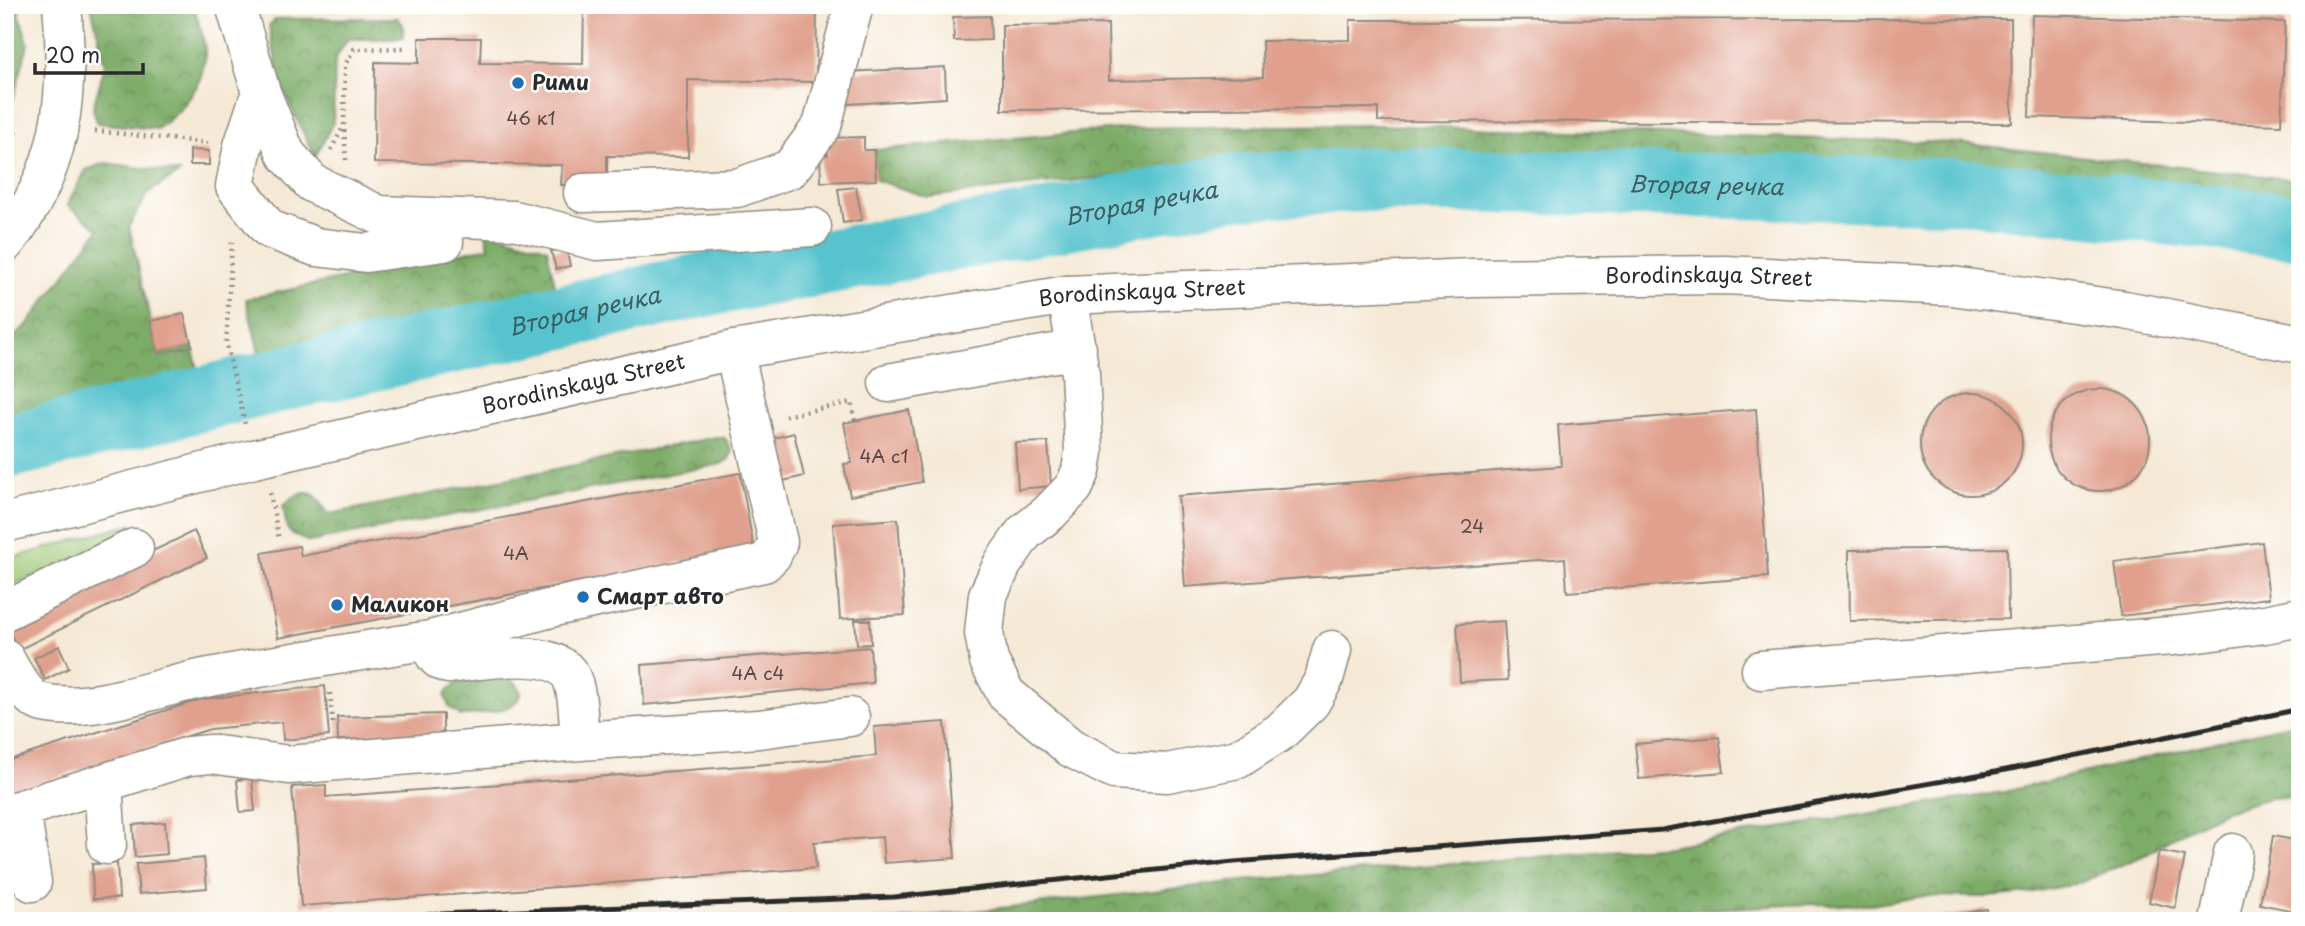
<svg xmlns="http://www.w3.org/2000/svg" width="2305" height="926" font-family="'Playpen Sans',sans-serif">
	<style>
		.green { fill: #9cc876; stroke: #647a50; stroke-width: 2 }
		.forest { fill: url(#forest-crowns); stroke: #546c49; stroke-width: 2 }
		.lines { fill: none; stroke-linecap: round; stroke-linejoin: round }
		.river { stroke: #56c3ce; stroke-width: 65 }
		.building { fill: #e0a08d }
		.minor-casing { stroke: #908a80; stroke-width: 41 }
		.major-casing { stroke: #908a80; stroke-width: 41 }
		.path { stroke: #908a80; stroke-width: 4.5; stroke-dasharray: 2 5; stroke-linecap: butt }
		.minor { stroke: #fff; stroke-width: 38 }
		.major { stroke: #fff; stroke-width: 38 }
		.rail { stroke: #2b2b2b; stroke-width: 5 }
		.poi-dot { fill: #1f6fb2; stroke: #fff; stroke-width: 2.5 }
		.labels { text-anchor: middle; stroke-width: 5; stroke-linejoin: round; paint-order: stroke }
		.number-label { font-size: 18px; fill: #584844 }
		.poi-label { font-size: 21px; font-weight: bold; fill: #2b2b2b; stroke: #fff; text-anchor: start }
		.street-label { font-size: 21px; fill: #2b2b2b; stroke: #fff }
		.water-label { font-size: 23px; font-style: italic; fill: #3a6064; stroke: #fff }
	</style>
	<defs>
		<pattern id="forest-crowns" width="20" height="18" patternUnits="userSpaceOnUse" patternTransform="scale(1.75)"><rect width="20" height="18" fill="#7dac67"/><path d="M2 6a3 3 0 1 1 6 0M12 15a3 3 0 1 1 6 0" fill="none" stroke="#678c55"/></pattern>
	</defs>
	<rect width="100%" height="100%" fill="#fff"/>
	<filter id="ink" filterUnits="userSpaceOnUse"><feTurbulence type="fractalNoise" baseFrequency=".0143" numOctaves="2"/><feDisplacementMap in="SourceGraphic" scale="14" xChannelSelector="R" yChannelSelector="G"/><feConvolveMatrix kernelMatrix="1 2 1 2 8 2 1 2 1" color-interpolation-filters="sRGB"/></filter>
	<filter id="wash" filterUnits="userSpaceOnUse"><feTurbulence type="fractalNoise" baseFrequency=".00686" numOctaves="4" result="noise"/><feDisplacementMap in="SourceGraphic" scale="28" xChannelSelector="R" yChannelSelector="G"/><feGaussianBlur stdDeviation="1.57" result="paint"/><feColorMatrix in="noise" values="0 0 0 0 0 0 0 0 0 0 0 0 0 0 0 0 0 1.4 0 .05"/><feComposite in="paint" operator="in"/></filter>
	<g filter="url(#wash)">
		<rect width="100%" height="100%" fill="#f5e9d5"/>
		<!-- green -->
		<path class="green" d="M131 524 134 527 132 535 10 586 5 584V560Z"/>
		<!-- forest -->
		<path class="forest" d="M5 5H17L28 44 5 130Z
			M91 5H194C197 20 205 38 205 53 205 85 182 112 157 129L97 123 93 108 105 65Z
			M398 18 403 25V37L395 39H348L335 59 333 123 315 157 281 86 269 26 275 19Z
			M1375 125 1957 143 2300 180V206L1972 169 1371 158 1213 165 927 197 876 180 874 150 1130 128Z
			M105 163 180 173 148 193 129 226 158 354 192 346 211 421 5 475V345L27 325 99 229 67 205 86 170Z
			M485 230 547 248 558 299 545 343 272 406 246 299 489 247Z
			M716 437 725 438 732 451 729 459 721 464 309 542C283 530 289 535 283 506 292 496 309 486 319 500 324 506 324 510 330 514Z
			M506 676C515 682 520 685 521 695 510 714 480 713 461 716L449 707 445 695C458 673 484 677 506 676Z
			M2300 722V798L2273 797 2225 811 2180 833 2149 853 2082 882 2029 893 1987 897 1924 896 1871 905 1808 904 1478 921H868L896 920 1242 881 1668 846 2003 792Z"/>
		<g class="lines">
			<!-- river -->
			<path class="river" id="s1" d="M5 447 292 377 698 286 1231 187 1376 179 1962 191 2300 227"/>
		</g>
		<g id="blocks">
			<!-- building -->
			<path class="building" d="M584 5H817L816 82 688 80V157L607 156V185H561L562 165 374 163 375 62 419 63V38H481L480 63 583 64Z
				M2032 15 2285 22 2281 125 2029 117Z
				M990 16 991 40 954 41 953 17Z
				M2011 19 2012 123 1378 121V108L1002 110V25L1108 24 1109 80 1263 77 1262 41 1350 40V20Z
				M945 67 946 98 849 104 847 72Z
				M864 137V150H874L876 180 821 182 820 154 828 155 827 138Z
				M190 150 209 151V165H190Z
				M856 187 862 220 843 223 838 189Z
				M566 248 570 266 556 269 551 251Z
				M184 314 192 346 158 354 150 321Z
				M2048 440a51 51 0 1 1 102 0a51 51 0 1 1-102 0Z
				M1920 444a51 51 0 1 1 102 0a51 51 0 1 1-102 0Z
				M1756 409 1768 577 1567 592 1565 558 1185 587 1178 496 1561 466 1558 425Z
				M909 410 922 482 850 496 844 464 852 463 844 423Z
				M794 433 804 476 779 482 770 439Z
				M1048 442 1051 486 1018 489 1015 443Z
				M740 473 754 549 278 638 262 553 299 546 301 556Z
				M898 519 905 615 840 619 833 524Z
				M194 531 207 558 18 650 5 623Z
				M2262 542 2269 598 2121 616 2114 561Z
				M2007 548 2008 619 1850 621 1849 550Z
				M855 620H870L871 644 857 645Z
				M1504 621 1508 680 1460 682 1457 624Z
				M59 646 69 668 45 680 34 658Z
				M870 647 873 683 644 705 642 665Z
				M325 686 329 736 283 740 282 722 210 729 5 794V750L9 760 202 699Z
				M443 714V737L338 740 337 717Z
				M945 722 955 858 884 863 882 837 814 842 816 868 301 906 292 787 326 785V797L876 756 874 727Z
				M1719 737 1724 772 1639 779 1635 744Z
				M252 779 255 811 240 812 237 780Z
				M165 822 167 854 135 857 133 825Z
				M2273 836 2300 841V912L2260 904Z
				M2159 851 2185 856 2175 908 2149 902Z
				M204 858 207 888 139 894 136 864Z
				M117 863 119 898 93 899 92 864Z
				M1987 909 1989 921H1938L1937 918Z"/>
		</g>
	</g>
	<g filter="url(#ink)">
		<use href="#blocks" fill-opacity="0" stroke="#908a80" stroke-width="2"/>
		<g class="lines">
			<defs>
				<path id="minor" d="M235 5 261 92 286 154 312 183 379 215 514 220 597 241 812 227
					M261 92 243 146 235 186 269 229 316 247 366 253 444 242
					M583 193 737 188 790 169 822 126 854 5
					M1067 295 1080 373 1084 452 1081 471 1074 487 1049 513 1024 533 1003 563 988 595 984 633 989 661 1006 694 1071 748 1114 770 1167 773 1238 759 1280 732 1311 702 1324 679 1332 650
					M888 383 1077 349
					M5 611 134 548
					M430 640 559 606 764 563 772 555 778 542 734 350
					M5 659C13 673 26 699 43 703 93 714 160 686 210 677 283 663 356 652 430 640 433 653 434 660 448 664 477 661 561 643 573 682 579 700 578 722 580 741L289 765 211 754 189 756 5 814
					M1761 670 2184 635 2265 624 2300 617
					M580 741 759 729 850 717
					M103 783 107 845
					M21 809 32 882
					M2219 921 2233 853"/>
				<g id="major">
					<path d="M5 243C63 171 70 94 62 5"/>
					<path id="s2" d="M5 523 254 459 734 350 1067 295 1473 278 1725 275 1952 286 2125 310 2300 344"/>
				</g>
			</defs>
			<!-- minor casing -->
			<use href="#minor" class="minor-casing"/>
			<!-- major casing -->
			<use href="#major" class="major-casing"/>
			<!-- path -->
			<path class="path" d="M5 106 17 138
				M95 131 208 143
				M331 150 343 127
				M346 160 344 126 345 65 354 49 408 48
				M232 242 226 342 245 424
				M785 416 851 402 855 421
				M270 493 279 540
				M330 693 333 726"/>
			<!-- minor -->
			<use href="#minor" class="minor"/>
			<!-- major -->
			<use href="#major" class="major"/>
			<!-- rail -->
			<path class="rail" d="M252 921 894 897 1234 862 1662 830 2006 770 2300 709"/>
		</g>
	</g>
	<!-- markers -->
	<g class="poi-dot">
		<circle cx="518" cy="83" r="7"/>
		<circle cx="583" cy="597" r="7"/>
		<circle cx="337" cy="605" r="7"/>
	</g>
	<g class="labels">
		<!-- number labels -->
		<g class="number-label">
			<text x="531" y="125">46 к1</text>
			<text x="884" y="463">4А с1</text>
			<text x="1472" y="533">24</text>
			<text x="516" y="560">4А</text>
			<text x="758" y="680">4А с4</text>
		</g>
		<!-- poi labels -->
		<g class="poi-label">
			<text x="532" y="90">Рими</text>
			<text x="597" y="604">Смарт авто</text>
			<text x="351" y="612">Маликон</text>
		</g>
		<!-- street labels -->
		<g class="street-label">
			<text dy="7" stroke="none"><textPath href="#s2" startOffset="1729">Borodinskaya Street</textPath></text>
			<text dy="7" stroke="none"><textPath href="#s2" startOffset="1162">Borodinskaya Street</textPath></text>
			<text dy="7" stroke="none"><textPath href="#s2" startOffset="595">Borodinskaya Street</textPath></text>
		</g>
		<!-- water labels -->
		<g class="water-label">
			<text dy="8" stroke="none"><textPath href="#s1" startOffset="1729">Вторая речка</textPath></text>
			<text dy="8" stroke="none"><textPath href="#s1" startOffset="1162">Вторая речка</textPath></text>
			<text dy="8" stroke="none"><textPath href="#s1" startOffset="595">Вторая речка</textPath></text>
		</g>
	</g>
	<!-- margin -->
	<rect width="2305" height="926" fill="none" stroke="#fff" stroke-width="28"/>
	<!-- scale -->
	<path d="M35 63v10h108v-10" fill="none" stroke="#2b2b2b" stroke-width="3.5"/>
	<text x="46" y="63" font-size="21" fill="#2b2b2b" stroke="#ffffff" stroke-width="5" paint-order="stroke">20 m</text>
</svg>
